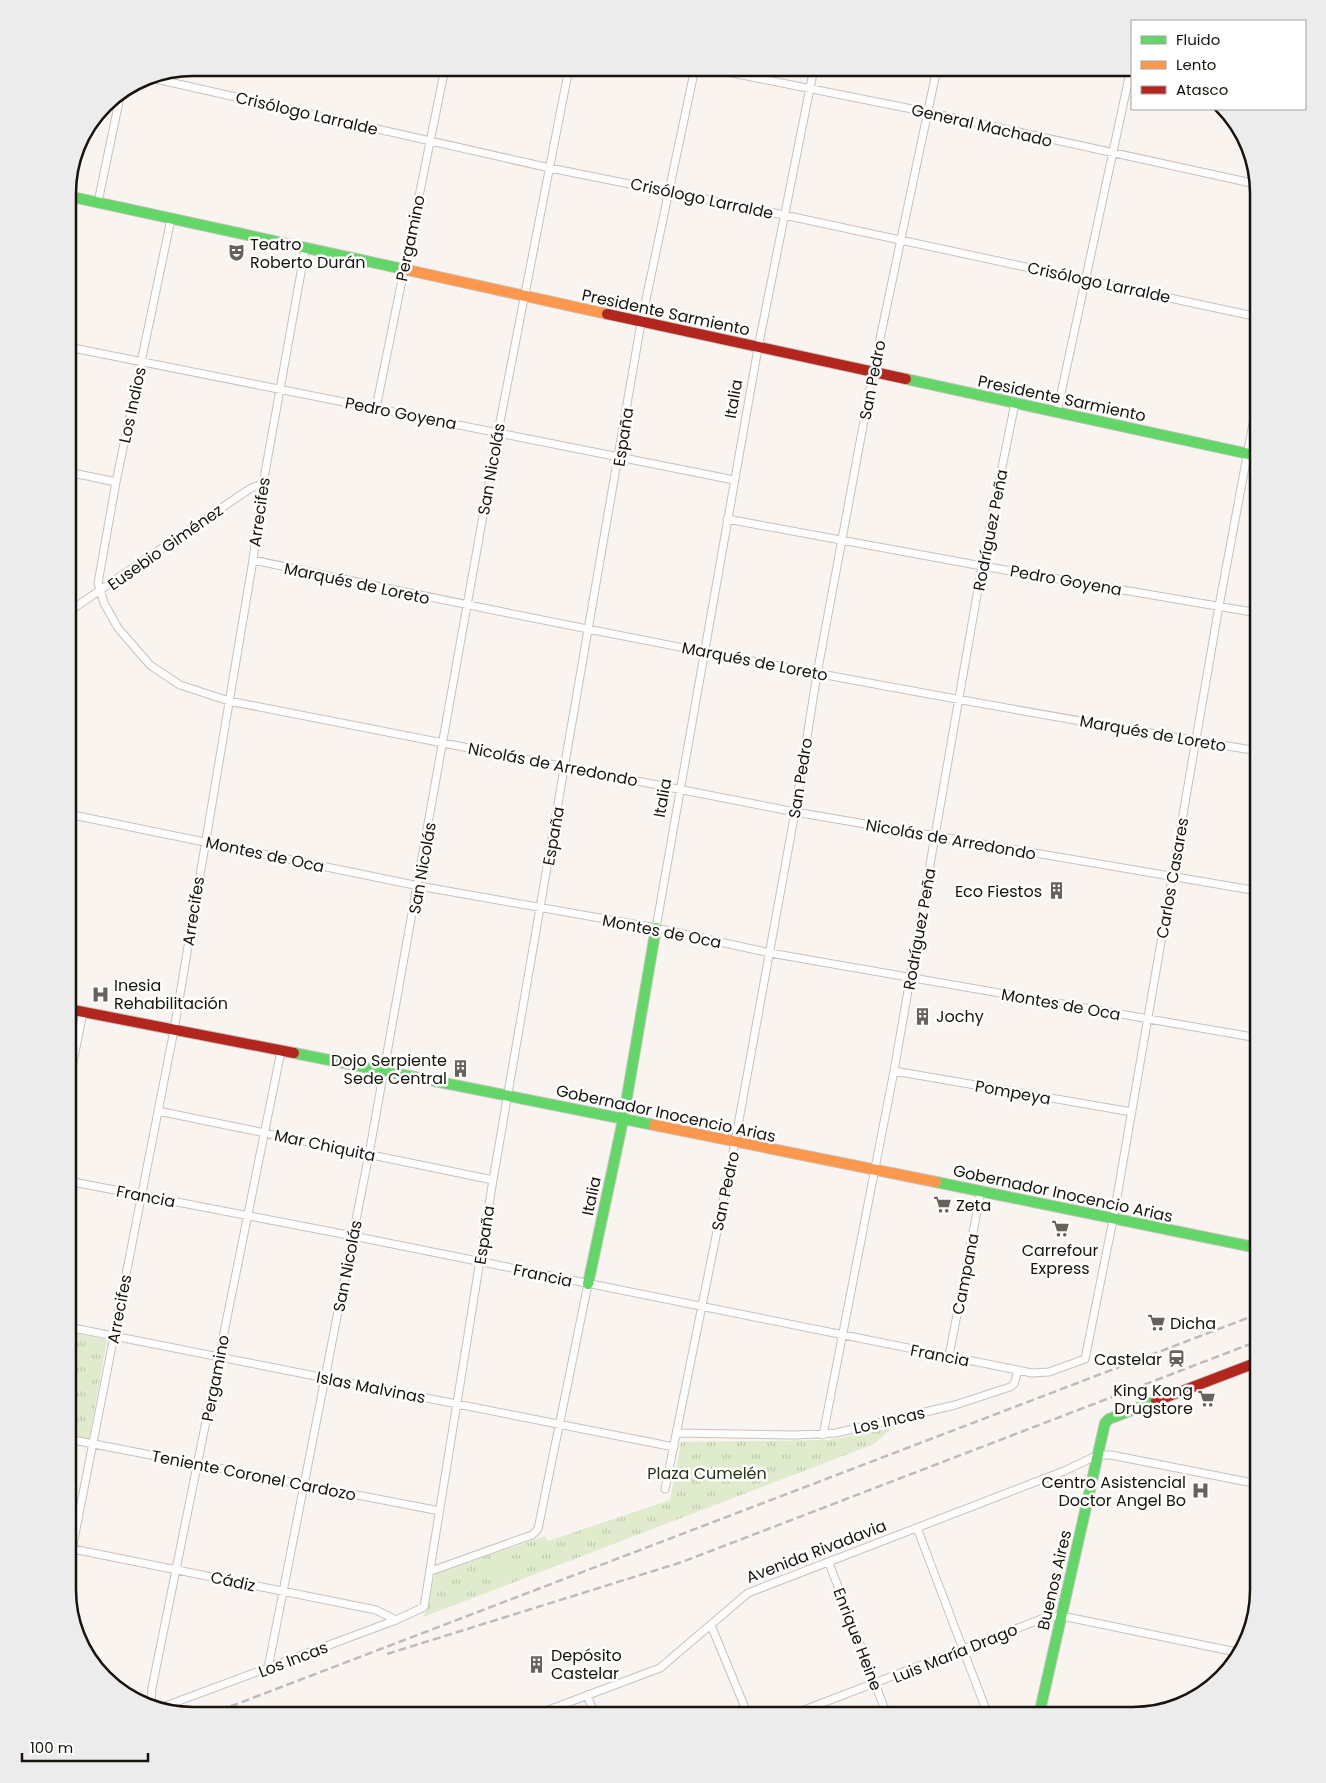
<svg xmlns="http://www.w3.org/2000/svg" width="1326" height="1783" font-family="Poppins,sans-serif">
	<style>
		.park { fill: url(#park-tufts) }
		.pitch { fill: #dfebcc }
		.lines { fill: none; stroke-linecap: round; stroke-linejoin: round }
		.street-casing { stroke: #c8c2be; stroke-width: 9 }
		.fast-casing { stroke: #c8c2be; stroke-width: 12 }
		.slow-casing { stroke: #c8c2be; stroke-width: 12 }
		.jam-casing { stroke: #c8c2be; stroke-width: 12 }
		.street { stroke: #fefdfd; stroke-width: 7 }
		.fast { stroke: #63d668; stroke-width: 10 }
		.slow { stroke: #ff974d; stroke-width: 10 }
		.jam { stroke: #b3261e; stroke-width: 10 }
		.rail { stroke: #bebcbb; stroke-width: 2.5; stroke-dasharray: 8 4; stroke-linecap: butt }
		.labels { text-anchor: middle; stroke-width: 5; stroke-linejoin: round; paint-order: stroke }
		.street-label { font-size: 16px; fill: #19130e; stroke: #fff }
		.poi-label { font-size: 16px; fill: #19130e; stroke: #fff; text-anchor: start }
		.park-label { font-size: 16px; fill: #263511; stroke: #fff }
		.rim { fill: none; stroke: #19130e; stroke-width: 2.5 }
	</style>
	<defs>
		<pattern id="park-tufts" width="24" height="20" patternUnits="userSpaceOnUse" patternTransform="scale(1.25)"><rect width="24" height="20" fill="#dfebcc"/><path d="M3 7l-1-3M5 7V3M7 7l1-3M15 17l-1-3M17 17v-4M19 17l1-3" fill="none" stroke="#bfc9ae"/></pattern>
	</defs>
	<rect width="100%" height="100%" fill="#faf4f0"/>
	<!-- park -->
	<path class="park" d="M68 1332 107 1340 89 1440 68 1436Z
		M892 1428 874 1444 423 1617 428 1607 435 1574 545 1536 548 1541 670 1500 681 1442 828 1440Z"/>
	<!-- pitch -->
	<path class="pitch" d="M509 1559 513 1570 492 1578 487 1567Z"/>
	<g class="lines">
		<defs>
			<path id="street" d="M707 68 927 112 1256 184
				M147 77 550 168 784 215 1258 317
				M98 202 121 92
				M171 219 116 482 98 583 104 603 118 628 150 665 180 685 229 701 795 812 1258 891
				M68 347 734 480
				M376 408 445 68
				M1057 412 1131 68
				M68 472 116 482
				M727 519 982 566 1258 613
				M253 560C586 631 922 696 1258 751
				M68 612 251 488 263 484
				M68 814 419 886 656 928 770 953 1258 1038
				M656 928 758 348 814 68
				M894 1071 1132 1112
				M68 1088 83 1012
				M158 1111 493 1180
				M68 1181 353 1236 1032 1373 1049 1372 1085 1359 1113 1220 1219 606 1258 397
				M68 1327 674 1447
				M949 1356 981 1191
				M677 1433 795 1435 836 1433 955 1405 1010 1387 1014 1384 1018 1371
				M823 1435 894 1071 982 566 1015 403
				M68 1439 440 1511
				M665 1489 735 1142 795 812 817 674 873 372 937 68
				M917 1528 988 1715
				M68 1548 376 1610 396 1620
				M829 1563 887 1715
				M68 1570 174 1030 253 560 263 484 305 250
				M431 1571 532 1535 538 1529 588 1284
				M711 1625 748 1715
				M268 1668 369 1154 498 432 569 68
				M587 1695 595 1715
				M151 1705 152 1688 281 1051
				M160 1708 396 1620 424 1607 493 1180 641 323 695 68
				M535 1715 660 1668 748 1593 1064 1471 1098 1455H1111L1258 1484
				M791 1715 1044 1618 1062 1616 1241 1653"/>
			<path id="fast" d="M68 196 403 269
				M906 379 1258 456
				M294 1053 654 1125
				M936 1182 1258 1248
				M588 1284 623 1120 656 928
				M1039 1715 1105 1423 1109 1419 1156 1401"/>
			<path id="slow" d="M403 269 607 314
				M654 1125 936 1182"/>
			<path id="jam" d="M607 314 906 379
				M68 1009 294 1053
				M1156 1401 1258 1362"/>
		</defs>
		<!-- street casing -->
		<use href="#street" class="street-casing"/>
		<!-- fast casing -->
		<use href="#fast" class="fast-casing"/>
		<!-- slow casing -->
		<use href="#slow" class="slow-casing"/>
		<!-- jam casing -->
		<use href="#jam" class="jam-casing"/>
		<!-- street -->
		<use href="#street" class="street"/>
		<!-- fast -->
		<use href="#fast" class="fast"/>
		<!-- slow -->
		<use href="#slow" class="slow"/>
		<!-- jam -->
		<use href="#jam" class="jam"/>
		<!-- rail -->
		<path class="rail" d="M387 1654 682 1562 1258 1341
			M208 1715 1258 1314"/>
	</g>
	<!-- icons -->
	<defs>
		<symbol id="theatre-bare" viewBox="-9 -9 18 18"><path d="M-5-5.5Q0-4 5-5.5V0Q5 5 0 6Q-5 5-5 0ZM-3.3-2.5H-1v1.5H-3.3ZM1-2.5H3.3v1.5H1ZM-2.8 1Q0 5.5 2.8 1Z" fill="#68625d" stroke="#fff" stroke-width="2.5" paint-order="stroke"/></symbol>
		<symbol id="building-bare" viewBox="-9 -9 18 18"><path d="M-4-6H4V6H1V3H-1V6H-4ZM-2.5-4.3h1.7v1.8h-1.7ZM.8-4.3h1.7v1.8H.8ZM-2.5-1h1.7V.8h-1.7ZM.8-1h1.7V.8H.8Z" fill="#68625d" stroke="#fff" stroke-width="2.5" paint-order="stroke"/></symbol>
		<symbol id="hospital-bare" viewBox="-9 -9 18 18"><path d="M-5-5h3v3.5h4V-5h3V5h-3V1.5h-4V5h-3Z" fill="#68625d" stroke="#fff" stroke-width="2.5" paint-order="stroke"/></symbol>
		<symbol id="supermarket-bare" viewBox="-9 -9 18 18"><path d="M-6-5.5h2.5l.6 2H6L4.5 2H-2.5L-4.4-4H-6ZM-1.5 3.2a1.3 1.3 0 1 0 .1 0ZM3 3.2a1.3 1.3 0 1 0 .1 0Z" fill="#68625d" stroke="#fff" stroke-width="2.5" paint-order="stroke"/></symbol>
		<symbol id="station-bare" viewBox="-9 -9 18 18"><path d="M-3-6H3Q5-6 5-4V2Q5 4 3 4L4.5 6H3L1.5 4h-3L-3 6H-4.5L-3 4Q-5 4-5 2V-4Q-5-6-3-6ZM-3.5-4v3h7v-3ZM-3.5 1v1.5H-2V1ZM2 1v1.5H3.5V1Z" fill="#68625d" stroke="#fff" stroke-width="2.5" paint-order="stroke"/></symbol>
	</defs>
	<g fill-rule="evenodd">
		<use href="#theatre-bare" x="224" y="240" width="25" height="25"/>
		<use href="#building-bare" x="1044" y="878" width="25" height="25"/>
		<use href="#hospital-bare" x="88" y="982" width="25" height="25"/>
		<use href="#building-bare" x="910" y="1004" width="25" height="25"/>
		<use href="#building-bare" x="448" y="1056" width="25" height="25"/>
		<use href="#supermarket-bare" x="930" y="1192" width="25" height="25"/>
		<use href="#supermarket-bare" x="1048" y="1216" width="25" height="25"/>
		<use href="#supermarket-bare" x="1144" y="1310" width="25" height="25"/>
		<use href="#station-bare" x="1164" y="1346" width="25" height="25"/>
		<use href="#supermarket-bare" x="1194" y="1386" width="25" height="25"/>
		<use href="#hospital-bare" x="1188" y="1478" width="25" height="25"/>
		<use href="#building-bare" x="524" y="1652" width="25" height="25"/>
	</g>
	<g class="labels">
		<!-- street labels -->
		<g class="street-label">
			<text transform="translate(307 113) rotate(13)" y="6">Crisólogo Larralde</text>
			<text transform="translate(982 125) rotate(13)" y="6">General Machado</text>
			<text transform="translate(702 198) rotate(12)" y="6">Crisólogo Larralde</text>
			<text transform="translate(410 238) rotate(-78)" y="6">Pergamino</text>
			<text transform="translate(1099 282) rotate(12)" y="6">Crisólogo Larralde</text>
			<text transform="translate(666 312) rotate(12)" y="6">Presidente Sarmiento</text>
			<text transform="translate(872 380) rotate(-79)" y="6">San Pedro</text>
			<text transform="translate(1062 398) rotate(12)" y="6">Presidente Sarmiento</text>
			<text transform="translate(733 399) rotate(-80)" y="6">Italia</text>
			<text transform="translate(132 405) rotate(-78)" y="6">Los Indios</text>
			<text transform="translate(401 413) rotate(11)" y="6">Pedro Goyena</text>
			<text transform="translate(623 437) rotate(-81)" y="6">España</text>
			<text transform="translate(491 469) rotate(-80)" y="6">San Nicolás</text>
			<text transform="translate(259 512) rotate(-82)" y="6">Arrecifes</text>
			<text transform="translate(990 530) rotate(-79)" y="6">Rodríguez Peña</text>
			<text transform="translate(165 547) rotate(-35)" y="6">Eusebio Giménez</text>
			<text transform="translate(1066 580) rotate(10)" y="6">Pedro Goyena</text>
			<text transform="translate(357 583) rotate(12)" y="6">Marqués de Loreto</text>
			<text transform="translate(755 661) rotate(11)" y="6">Marqués de Loreto</text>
			<text transform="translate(1153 733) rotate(10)" y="6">Marqués de Loreto</text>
			<text transform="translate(553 764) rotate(11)" y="6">Nicolás de Arredondo</text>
			<text transform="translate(800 778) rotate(-81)" y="6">San Pedro</text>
			<text transform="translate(662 798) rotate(-80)" y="6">Italia</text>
			<text transform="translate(553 836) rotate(-80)" y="6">España</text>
			<text transform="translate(951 839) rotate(10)" y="6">Nicolás de Arredondo</text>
			<text transform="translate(265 854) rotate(12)" y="6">Montes de Oca</text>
			<text transform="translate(422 868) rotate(-80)" y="6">San Nicolás</text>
			<text transform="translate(1172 878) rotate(-80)" y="6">Carlos Casares</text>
			<text transform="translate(193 911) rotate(-81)" y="6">Arrecifes</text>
			<text transform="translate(919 929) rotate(-80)" y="6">Rodríguez Peña</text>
			<text transform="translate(662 931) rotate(11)" y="6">Montes de Oca</text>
			<text transform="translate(1061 1004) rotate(10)" y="6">Montes de Oca</text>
			<text transform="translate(1013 1092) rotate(10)" y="6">Pompeya</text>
			<text transform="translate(666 1113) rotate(12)" y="6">Gobernador Inocencio Arias</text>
			<text transform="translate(325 1145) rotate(12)" y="6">Mar Chiquita</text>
			<text transform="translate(725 1191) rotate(-78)" y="6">San Pedro</text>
			<text transform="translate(1063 1193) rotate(12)" y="6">Gobernador Inocencio Arias</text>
			<text transform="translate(146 1196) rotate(11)" y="6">Francia</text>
			<text transform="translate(591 1196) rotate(-78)" y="6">Italia</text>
			<text transform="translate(484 1235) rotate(-81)" y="6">España</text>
			<text transform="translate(347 1266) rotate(-79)" y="6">San Nicolás</text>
			<text transform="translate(965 1274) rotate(-79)" y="6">Campana</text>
			<text transform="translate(543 1275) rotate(12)" y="6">Francia</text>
			<text transform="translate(119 1309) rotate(-79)" y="6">Arrecifes</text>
			<text transform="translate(940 1355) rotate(11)" y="6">Francia</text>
			<text transform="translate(215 1378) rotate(-79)" y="6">Pergamino</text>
			<text transform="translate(371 1387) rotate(11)" y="6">Islas Malvinas</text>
			<text transform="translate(889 1420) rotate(-13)" y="6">Los Incas</text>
			<text transform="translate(254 1475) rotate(11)" y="6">Teniente Coronel Cardozo</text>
			<text transform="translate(816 1551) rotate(-21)" y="6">Avenida Rivadavia</text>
			<text transform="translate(1054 1580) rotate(-77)" y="6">Buenos Aires</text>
			<text transform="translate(233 1581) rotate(12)" y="6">Cádiz</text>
			<text transform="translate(858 1639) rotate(69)" y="6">Enrique Heine</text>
			<text transform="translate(955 1653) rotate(-22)" y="6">Luis María Drago</text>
			<text transform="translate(293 1659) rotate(-21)" y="6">Los Incas</text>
		</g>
		<!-- poi labels -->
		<g class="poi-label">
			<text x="250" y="250">Teatro<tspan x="250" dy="18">Roberto Durán</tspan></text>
			<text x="1042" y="897" text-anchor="end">Eco Fiestos</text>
			<text x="114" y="991">Inesia<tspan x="114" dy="18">Rehabilitación</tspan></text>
			<text x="936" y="1022">Jochy</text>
			<text x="447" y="1066" text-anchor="end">Dojo Serpiente<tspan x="447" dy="18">Sede Central</tspan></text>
			<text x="956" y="1211">Zeta</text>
			<text x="1060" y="1256" text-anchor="middle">Carrefour<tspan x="1060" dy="18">Express</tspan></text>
			<text x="1170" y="1329">Dicha</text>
			<text x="1162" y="1365" text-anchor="end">Castelar</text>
			<text x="1193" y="1396" text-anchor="end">King Kong<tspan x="1193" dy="18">Drugstore</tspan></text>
			<text x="1186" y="1488" text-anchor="end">Centro Asistencial<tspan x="1186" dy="18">Doctor Angel Bo</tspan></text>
			<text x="551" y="1661">Depósito<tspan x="551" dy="18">Castelar</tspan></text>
		</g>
		<!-- park labels -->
		<g class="park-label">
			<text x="707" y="1479">Plaza Cumelén</text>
		</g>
	</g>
	<!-- crop -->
	<path d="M0 0H1326V1783H0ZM193 76H1133A117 117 0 0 1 1250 193V1590A117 117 0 0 1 1133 1707H193A117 117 0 0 1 76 1590V193A117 117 0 0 1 193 76Z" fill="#edecec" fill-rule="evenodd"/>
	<path class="rim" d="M193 76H1133A117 117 0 0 1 1250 193V1590A117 117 0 0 1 1133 1707H193A117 117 0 0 1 76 1590V193A117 117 0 0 1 193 76Z"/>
	<!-- legend -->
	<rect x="1131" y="20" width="175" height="90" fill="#ffffff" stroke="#a3a19f"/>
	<rect x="1141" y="36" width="25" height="8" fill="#63d668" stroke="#a3a19f"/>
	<text x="1176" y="45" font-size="15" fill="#19130e">Fluido</text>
	<rect x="1141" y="61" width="25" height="8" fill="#ff974d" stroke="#a3a19f"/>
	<text x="1176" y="70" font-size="15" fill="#19130e">Lento</text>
	<rect x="1141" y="86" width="25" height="8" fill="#b3261e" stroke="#a3a19f"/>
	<text x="1176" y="95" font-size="15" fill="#19130e">Atasco</text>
	<!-- scale -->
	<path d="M22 1753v8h126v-8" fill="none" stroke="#19130e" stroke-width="2.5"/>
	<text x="30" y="1753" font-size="15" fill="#19130e" stroke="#ffffff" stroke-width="4" paint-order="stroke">100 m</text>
</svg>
